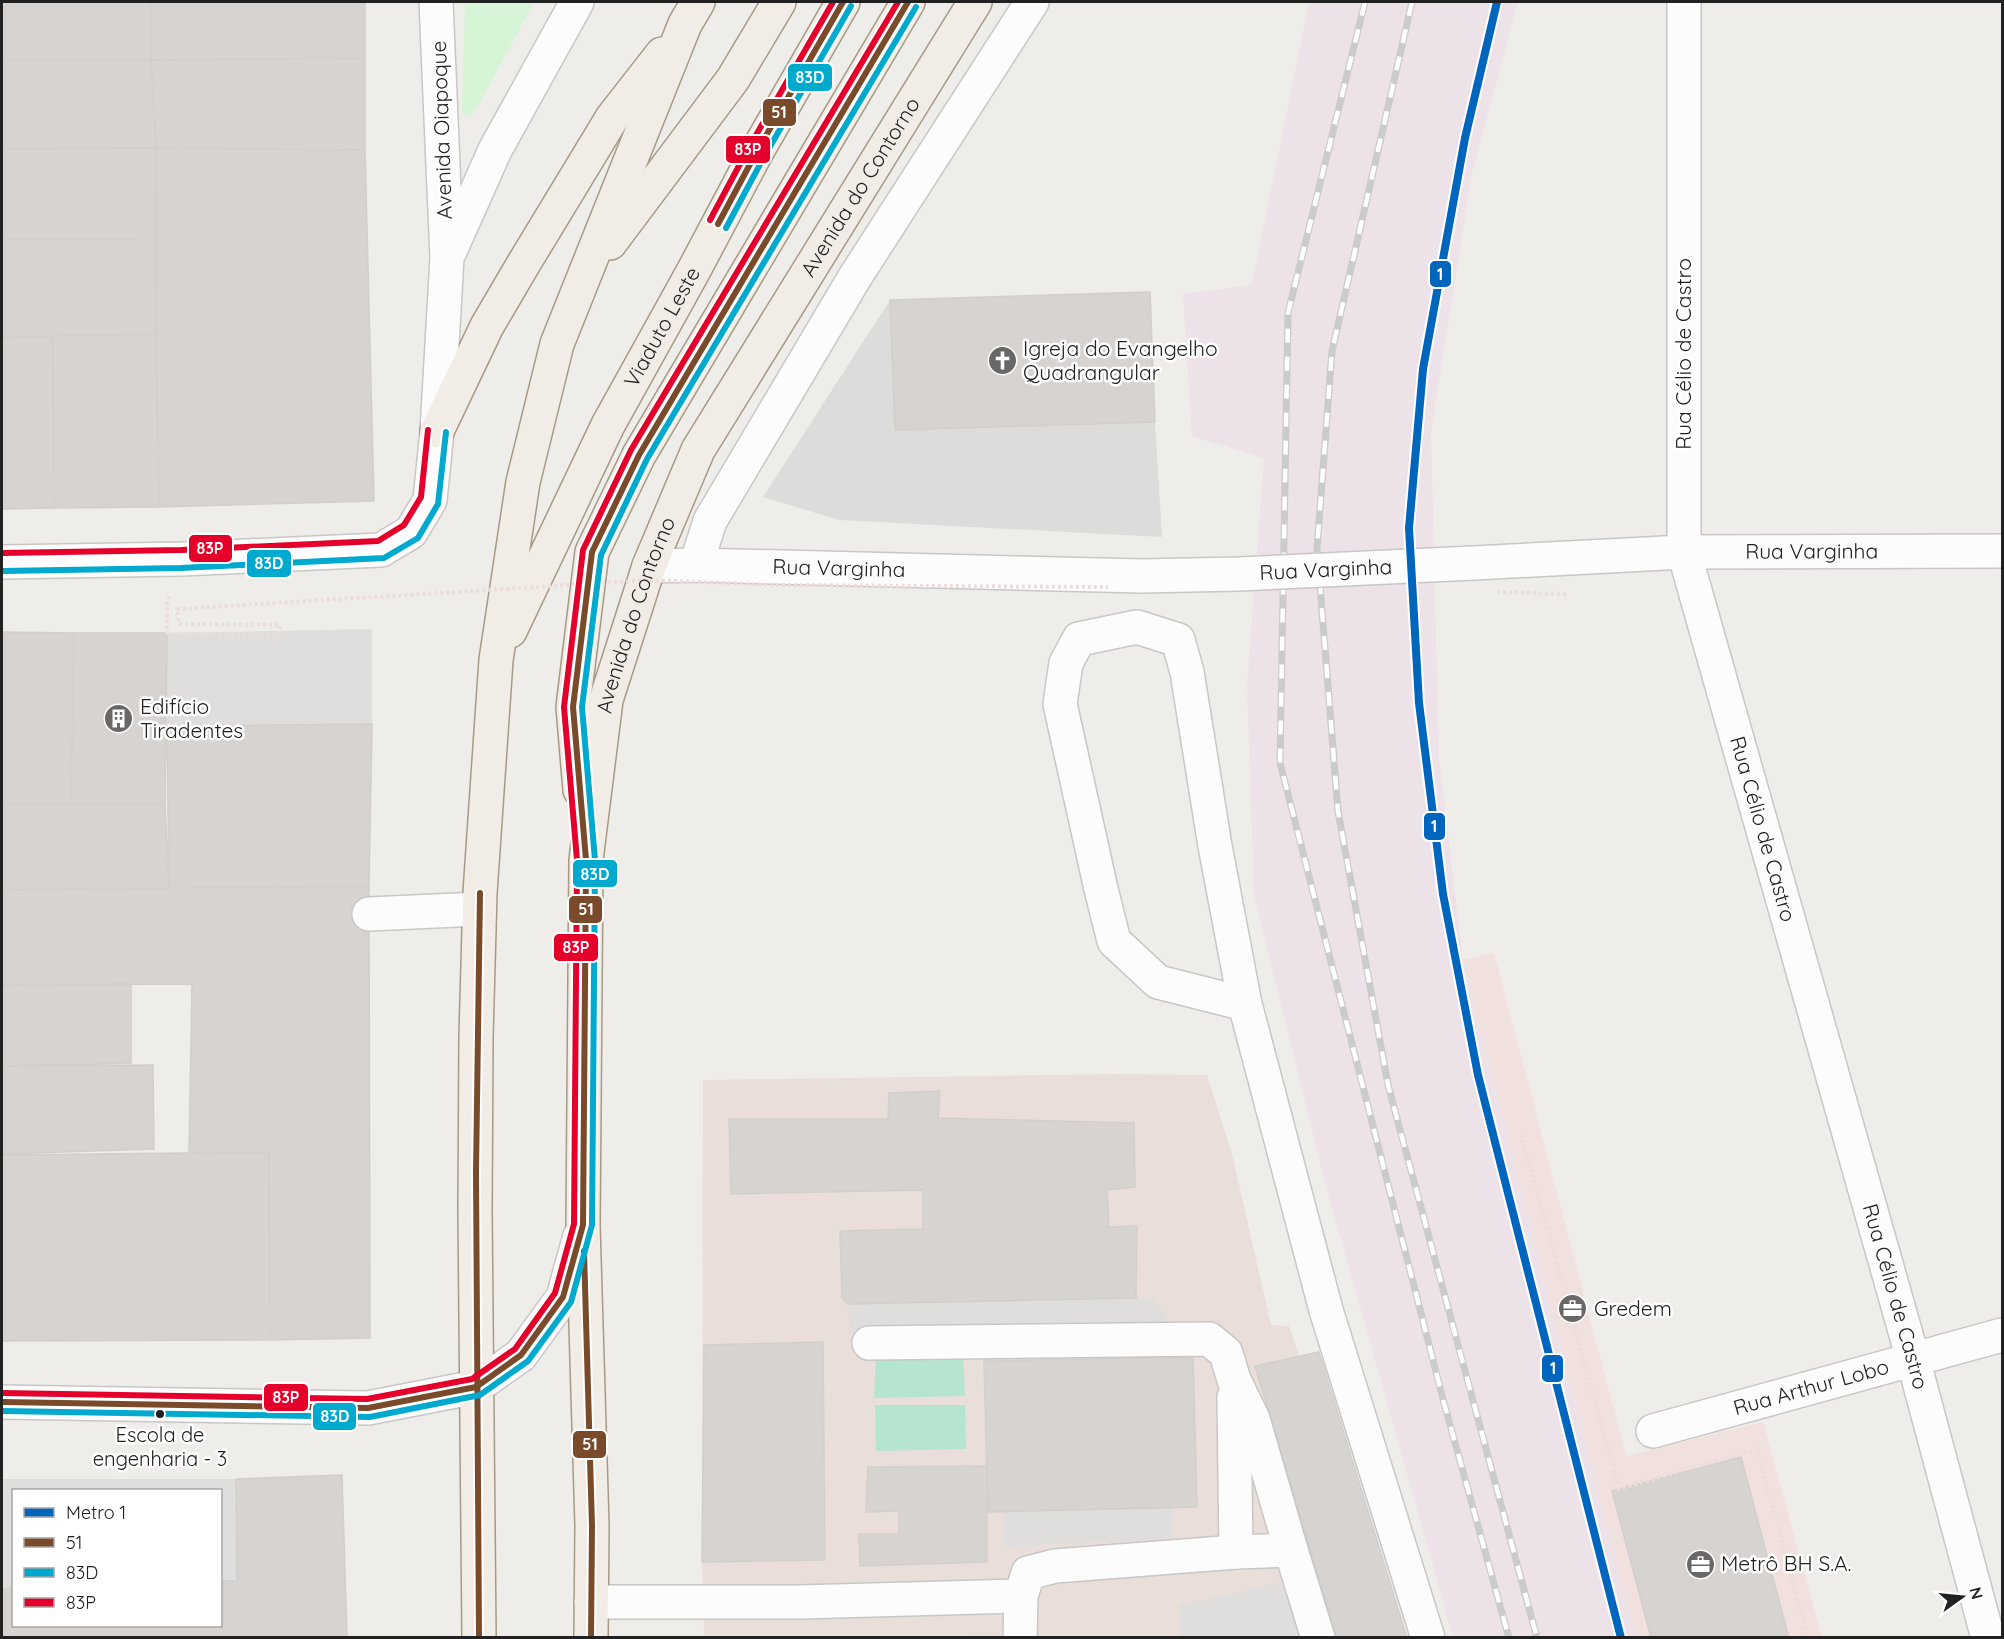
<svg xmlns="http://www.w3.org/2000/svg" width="2004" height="1639" font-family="Quicksand,sans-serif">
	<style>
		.commercial { fill: #f0e1df }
		.industrial { fill: #ece2e8 }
		.religious { fill: #dddcdb }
		.military { fill: #e9ded9 }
		.park { fill: #d8f4d7 }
		.pitch { fill: #b5e5d0 }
		.parking { fill: #dfdedd }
		.building { fill: #d6d3d0; stroke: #d2cfcb; stroke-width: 1.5 }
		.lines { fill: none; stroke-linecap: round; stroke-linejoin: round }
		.minor-casing { stroke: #c8c7c5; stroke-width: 36 }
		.major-casing { stroke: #a69a85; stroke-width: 36 }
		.path { stroke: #ecdcdb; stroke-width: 4; stroke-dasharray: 3 3; stroke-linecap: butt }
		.minor { stroke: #fdfcfc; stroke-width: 33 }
		.major { stroke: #f2ece6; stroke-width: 33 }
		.rail-casing { stroke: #cbcbca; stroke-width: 7 }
		.rail { stroke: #fff; stroke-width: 4.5; stroke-dasharray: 14; stroke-linecap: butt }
		.minor-bridge-casing { stroke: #c8c7c5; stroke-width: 36; stroke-linecap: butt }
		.path-bridge { stroke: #ecdcdb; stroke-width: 4; stroke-dasharray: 3 3; stroke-linecap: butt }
		.minor-bridge { stroke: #fdfcfc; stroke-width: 33 }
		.bus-1-casing { stroke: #fff; stroke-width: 10 }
		.bus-2-casing { stroke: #fff; stroke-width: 10 }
		.bus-3-casing { stroke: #fff; stroke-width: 10 }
		.bus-1 { stroke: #7a4b2a; stroke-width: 6 }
		.bus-2 { stroke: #00a9ce; stroke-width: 6 }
		.bus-3 { stroke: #e4002b; stroke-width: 6 }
		.metro-1-casing { stroke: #fff; stroke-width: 12 }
		.metro-1 { stroke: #0065bd; stroke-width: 8 }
		.bus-dot { fill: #212121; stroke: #fff; stroke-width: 2 }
		.labels { text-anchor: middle; stroke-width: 5; stroke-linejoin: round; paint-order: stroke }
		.bus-label { font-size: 20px; fill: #212121; stroke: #fff }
		.street-label { font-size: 21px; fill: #212121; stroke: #fff }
		.poi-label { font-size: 21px; fill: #212121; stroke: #fff; text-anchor: start }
		.line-badge { stroke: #fff; stroke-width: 2 }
		.badge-label { font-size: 16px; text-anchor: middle; font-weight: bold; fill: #fff }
	</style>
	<rect width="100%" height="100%" fill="#efede9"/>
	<!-- commercial -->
	<path class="commercial" d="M1494 953 1626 1456 1763 1422 1822 1637H1636L1463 960Z"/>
	<!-- industrial -->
	<path class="industrial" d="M1309 2H1518L1472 173 1431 432 1439 758 1463 960 1636 1637H1453L1324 1179 1254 895 1247 685 1264 458 1192 436 1183 294 1252 285Z"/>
	<!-- religious -->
	<path class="religious" d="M1150 292 1155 422 1162 537 839 520 763 497 890 300Z"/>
	<!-- military -->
	<path class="military" d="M1118 1074 1207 1075 1232 1154 1271 1325 1289 1326 1299 1356 1319 1352 1407 1637H704L702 1562 703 1080Z"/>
	<!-- park -->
	<path class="park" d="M465 2H534L474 114 467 116 462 112Z"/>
	<!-- pitch -->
	<path class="pitch" d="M963 1352 965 1396 874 1398 876 1353Z
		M875 1405H965L966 1449 876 1451Z"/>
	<!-- parking -->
	<path class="parking" d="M372 629V724L167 726V633Z
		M1152 1298 1172 1326 850 1331 848 1304Z
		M2 1479H236L237 1581H221L220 1490H14L13 1588 2 1589Z
		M1173 1508V1539L1003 1546V1512Z
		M1292 1580 1309 1637H1180L1179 1605Z
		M1007 1635V1638H876Z"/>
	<!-- building -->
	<path class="building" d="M2 2H151V60H2Z
		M151 2H365V58L151 60Z
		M365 58V150L156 148 151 60Z
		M2 60H151L156 148 2 149Z
		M156 148 365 150 374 501 159 507 156 334Z
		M156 148 157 240 2 239V149Z
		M2 239 157 240 156 334 2 337Z
		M1150 292 1155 422 895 430 890 300Z
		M156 334 159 507 54 508 53 336Z
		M53 336 54 508 2 509V337Z
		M2 632 74 633 71 804H2Z
		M74 633H167L165 804H71Z
		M372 724 369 886 169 888 167 726Z
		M2 804H165L169 888 2 890Z
		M369 886 370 1338 270 1340 269 1152 189 1153 192 984 2 985V890Z
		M131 984V1063L2 1066V985Z
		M153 1065 154 1149 2 1154V1066Z
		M940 1091 938 1118 1134 1123 1135 1187 1107 1190 1109 1227 1137 1226 1136 1298 848 1304 842 1298 840 1231 923 1229V1190L731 1194 729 1119H888L889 1093Z
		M269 1152 270 1340 2 1341V1155Z
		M823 1342 825 1560 702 1562 704 1345Z
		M1319 1352 1407 1638H1337L1255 1366Z
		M1193 1357 1197 1507 988 1512 984 1361Z
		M1741 1457 1789 1638H1651L1612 1491Z
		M987 1466V1562L860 1566 859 1534H899V1511L866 1512 868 1467Z
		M342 1475 347 1638H2V1589L14 1588V1626H220V1581H237L236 1479Z"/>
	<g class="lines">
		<defs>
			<g id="minor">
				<path id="s1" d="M1684 2V552L1913 1359 1988 1638"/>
				<path d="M450 251 495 150 577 2"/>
				<path d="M2 562 181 559 381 550 411 532 430 500 437 431 447 258 436 2"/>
				<path id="s2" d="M1474 563 1684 552 2002 551"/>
				<path d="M696 565 710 521 855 277 1032 2"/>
				<path id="s3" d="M649 566 696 565 1142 576"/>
				<path d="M369 914 479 909"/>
				<path d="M1245 1004 1158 982 1114 941 1101 889 1060 704 1066 663 1079 639 1137 627 1178 640 1187 672 1215 846 1245 1004 1326 1310 1428 1638"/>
				<path d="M869 1343 1209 1339 1226 1353 1234 1380 1253 1419 1291 1550"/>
				<path d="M1234 1397 1236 1552"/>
				<path d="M2 1402 368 1408 476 1387 521 1355 563 1297 580 1236"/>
				<path id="s4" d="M1653 1431 2002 1335"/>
				<path d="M591 1602H800L1021 1596"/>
				<path d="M1020 1638 1021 1596 1028 1573 1055 1566 1236 1552 1291 1550 1318 1638"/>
			</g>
			<g id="major">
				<path d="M610 243 733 79 779 2"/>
				<path d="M437 431 487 326 524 263 612 118 662 54"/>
				<path id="s5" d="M510 631 608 425 694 270 756 153 843 2"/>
				<path d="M580 790 573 707 592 552 639 455 908 2"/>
				<path d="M479 1638 475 1210 476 1037 480 893 496 660 523 482 557 344 685 24 698 2"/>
				<path id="s6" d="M591 1638 592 1526 583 1225 586 860 606 700 649 566 698 450 975 2"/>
			</g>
		</defs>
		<!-- minor casing -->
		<use href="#minor" class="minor-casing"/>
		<!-- major casing -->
		<use href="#major" class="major-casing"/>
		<!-- path -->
		<path class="path" d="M169 596 167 604V633L171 634
			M1521 1134 1619 1489 1757 1449 1808 1638"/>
		<!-- minor -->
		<use href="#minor" class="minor"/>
		<!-- major -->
		<use href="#major" class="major"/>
		<defs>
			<path id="rail" d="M1365 2 1288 313 1280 763 1444 1403 1509 1638
				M1412 2 1332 351 1317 548 1338 811 1388 1085 1537 1638"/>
		</defs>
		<!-- rail casing -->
		<use href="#rail" class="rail-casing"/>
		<!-- rail -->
		<use href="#rail" class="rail"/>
		<defs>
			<g id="minor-bridge">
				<path id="s7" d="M1142 576 1239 574 1474 563"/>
			</g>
		</defs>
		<!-- minor-bridge casing -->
		<use href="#minor-bridge" class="minor-bridge-casing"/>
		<!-- path-bridge -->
		<path class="path-bridge" d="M1497 592 1566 594
			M171 634 279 635 280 625 179 624 177 609 652 580 772 585 1108 587"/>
		<!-- minor-bridge -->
		<use href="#minor-bridge" class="minor-bridge"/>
		<defs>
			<path id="bus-1" d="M718 224 756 153 843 2
				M584 1251 592 1526 591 1638
				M2 1402 368 1408 476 1387 521 1355 563 1297 583 1225 586 860 573 707 592 552 639 455 908 2
				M479 1638 476 1172 480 893"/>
			<path id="bus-2" d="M726 228 764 157 851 6
				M2 571 181 568 384 558 418 538 438 504 446 432
				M2 1411 370 1417 480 1395 528 1361 571 1302 592 1225 595 860 582 707 601 555 647 459 916 7"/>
			<path id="bus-3" d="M710 220 748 149 833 2
				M2 553 181 550 378 541 404 525 421 497 428 430
				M2 1393 367 1399 472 1379 515 1349 555 1293 574 1224 577 860 564 707 583 550 631 450 898 2"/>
		</defs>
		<!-- bus-1 casing -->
		<use href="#bus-1" class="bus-1-casing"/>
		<!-- bus-2 casing -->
		<use href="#bus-2" class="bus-2-casing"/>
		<!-- bus-3 casing -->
		<use href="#bus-3" class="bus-3-casing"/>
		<!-- bus-1 -->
		<use href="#bus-1" class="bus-1"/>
		<!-- bus-2 -->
		<use href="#bus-2" class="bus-2"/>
		<!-- bus-3 -->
		<use href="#bus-3" class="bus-3"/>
		<defs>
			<path id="metro-1" d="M1497 2 1465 138 1423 369 1409 528 1419 703 1443 894 1478 1075 1621 1638"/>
		</defs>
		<!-- metro-1 casing -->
		<use href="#metro-1" class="metro-1-casing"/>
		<!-- metro-1 -->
		<use href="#metro-1" class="metro-1"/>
	</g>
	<!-- icons -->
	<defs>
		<symbol id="church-disc" viewBox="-11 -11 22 22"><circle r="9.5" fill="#696867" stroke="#fff"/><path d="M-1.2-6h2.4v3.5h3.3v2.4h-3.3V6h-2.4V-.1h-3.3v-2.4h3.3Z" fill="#fff"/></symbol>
		<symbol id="building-disc" viewBox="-11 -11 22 22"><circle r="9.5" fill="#696867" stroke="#fff"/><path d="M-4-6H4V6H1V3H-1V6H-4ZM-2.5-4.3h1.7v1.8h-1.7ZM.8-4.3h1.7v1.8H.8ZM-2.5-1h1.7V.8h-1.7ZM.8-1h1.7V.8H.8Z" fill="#fff"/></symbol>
		<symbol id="office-disc" viewBox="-11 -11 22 22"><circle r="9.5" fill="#696867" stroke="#fff"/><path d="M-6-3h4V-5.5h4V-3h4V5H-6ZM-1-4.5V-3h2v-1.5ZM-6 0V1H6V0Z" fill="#fff"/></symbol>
	</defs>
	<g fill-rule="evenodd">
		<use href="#church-disc" x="986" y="344" width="33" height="33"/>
		<use href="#building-disc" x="102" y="702" width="33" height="33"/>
		<use href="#office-disc" x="1556" y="1292" width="33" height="33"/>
		<use href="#office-disc" x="1684" y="1548" width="33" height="33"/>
	</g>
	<!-- markers -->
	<circle class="bus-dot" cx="160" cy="1414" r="5"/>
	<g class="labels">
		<!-- bus labels -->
		<g class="bus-label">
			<text x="160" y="1442">Escola de<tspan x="160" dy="24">engenharia - 3</tspan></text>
		</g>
		<!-- street labels -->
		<g class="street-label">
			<text transform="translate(442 130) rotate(-92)" y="7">Avenida Oiapoque</text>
			<text dy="7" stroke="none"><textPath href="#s6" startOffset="1515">Avenida do Contorno</textPath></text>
			<text dy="7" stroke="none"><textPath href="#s5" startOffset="340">Viaduto Leste</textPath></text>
			<text transform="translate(1684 354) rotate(-90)" y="7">Rua Célio de Castro</text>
			<text dy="7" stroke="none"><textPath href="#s2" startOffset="338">Rua Varginha</textPath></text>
			<text dy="7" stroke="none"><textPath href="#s3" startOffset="190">Rua Varginha</textPath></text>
			<text dy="7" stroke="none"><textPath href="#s7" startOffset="184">Rua Varginha</textPath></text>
			<text dy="7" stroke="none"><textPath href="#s6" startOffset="1029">Avenida do Contorno</textPath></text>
			<text dy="7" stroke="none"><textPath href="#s1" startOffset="838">Rua Célio de Castro</textPath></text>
			<text dy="7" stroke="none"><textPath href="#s1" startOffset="1324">Rua Célio de Castro</textPath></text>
			<text dy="7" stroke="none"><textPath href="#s4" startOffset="164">Rua Arthur Lobo</textPath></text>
		</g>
		<!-- poi labels -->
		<g class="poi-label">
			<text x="1023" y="356">Igreja do Evangelho<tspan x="1023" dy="24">Quadrangular</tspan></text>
			<text x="140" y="714">Edifício<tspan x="140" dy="24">Tiradentes</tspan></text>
			<text x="1594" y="1316">Gredem</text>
			<text x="1721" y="1571">Metrô BH S.A.</text>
		</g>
	</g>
	<g class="line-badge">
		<rect x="787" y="63" width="46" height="29" rx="6" fill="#00a9ce"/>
		<rect x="762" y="98" width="35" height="29" rx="6" fill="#7a4b2a"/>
		<rect x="725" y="135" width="46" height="29" rx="6" fill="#e4002b"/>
		<rect x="1429" y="260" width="23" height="28" rx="6" fill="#0065bd"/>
		<rect x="188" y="534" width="45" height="29" rx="6" fill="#e4002b"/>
		<rect x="246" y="549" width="46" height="29" rx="6" fill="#00a9ce"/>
		<rect x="1423" y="812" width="23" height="29" rx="6" fill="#0065bd"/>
		<rect x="572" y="859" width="46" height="29" rx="6" fill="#00a9ce"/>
		<rect x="568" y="895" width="35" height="29" rx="6" fill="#7a4b2a"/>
		<rect x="553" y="933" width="46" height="29" rx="6" fill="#e4002b"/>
		<rect x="1541" y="1354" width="23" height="29" rx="6" fill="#0065bd"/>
		<rect x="263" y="1383" width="46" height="29" rx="6" fill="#e4002b"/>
		<rect x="312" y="1402" width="45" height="29" rx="6" fill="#00a9ce"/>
		<rect x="572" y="1430" width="35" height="29" rx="6" fill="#7a4b2a"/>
	</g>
	<g class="badge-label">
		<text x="810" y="83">83D</text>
		<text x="779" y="118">51</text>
		<text x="748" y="155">83P</text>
		<text x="1440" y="280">1</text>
		<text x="210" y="554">83P</text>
		<text x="269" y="569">83D</text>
		<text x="1434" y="832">1</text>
		<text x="595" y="880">83D</text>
		<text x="586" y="915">51</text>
		<text x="576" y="953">83P</text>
		<text x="1553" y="1374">1</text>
		<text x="286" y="1403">83P</text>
		<text x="335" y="1422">83D</text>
		<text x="590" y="1450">51</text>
	</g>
	<!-- border -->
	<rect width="2004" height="1639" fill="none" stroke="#212121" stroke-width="6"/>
	<!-- legend -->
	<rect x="12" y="1489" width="210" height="138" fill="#ffffff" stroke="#a6a6a6" stroke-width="1.5"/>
	<rect x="24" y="1508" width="30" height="9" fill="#0065bd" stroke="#a6a6a6" stroke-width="1.5"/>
	<text x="66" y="1519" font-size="18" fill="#212121">Metro 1</text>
	<rect x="24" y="1538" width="30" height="9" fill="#7a4b2a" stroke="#a6a6a6" stroke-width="1.5"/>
	<text x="66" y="1549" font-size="18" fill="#212121">51</text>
	<rect x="24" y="1568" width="30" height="9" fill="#00a9ce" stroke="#a6a6a6" stroke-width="1.5"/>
	<text x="66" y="1579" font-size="18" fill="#212121">83D</text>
	<rect x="24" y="1598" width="30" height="9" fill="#e4002b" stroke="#a6a6a6" stroke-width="1.5"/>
	<text x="66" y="1609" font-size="18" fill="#212121">83P</text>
	<!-- north arrow -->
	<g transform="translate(1962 1597) rotate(75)" stroke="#ffffff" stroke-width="4.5" paint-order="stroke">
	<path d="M0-4.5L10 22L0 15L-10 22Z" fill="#212121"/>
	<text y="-9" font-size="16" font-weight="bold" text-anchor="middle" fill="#212121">N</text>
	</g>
</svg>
